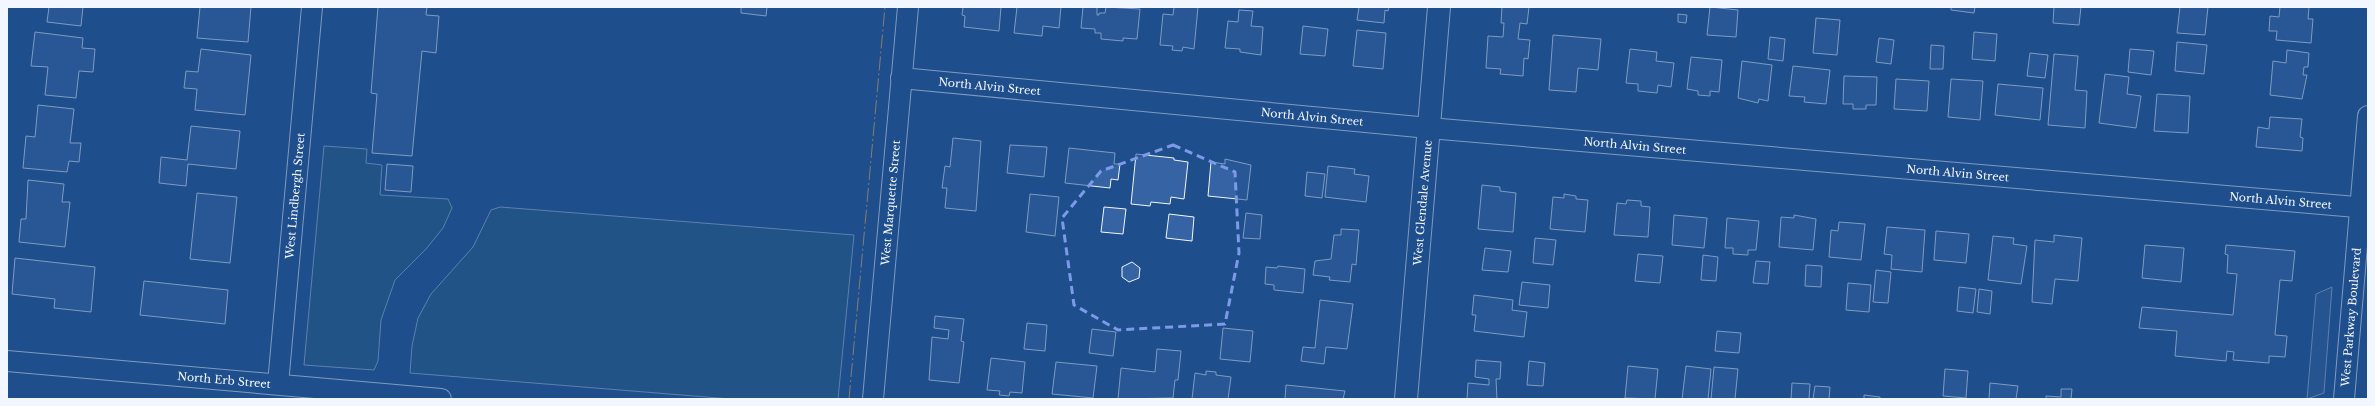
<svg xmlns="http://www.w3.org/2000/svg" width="2375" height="406" font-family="'Libre Baskerville',serif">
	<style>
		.green { fill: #245a82; stroke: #a8bbd7 }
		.parking { fill: #305b95; stroke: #a8bbd7 }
		.building { fill: #3563a3; stroke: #f2f6ff }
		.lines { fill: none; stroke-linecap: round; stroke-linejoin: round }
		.street-casing { stroke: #f2f6ff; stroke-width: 22 }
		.secondary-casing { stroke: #f2f6ff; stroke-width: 24 }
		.street { stroke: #1f4e8c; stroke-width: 20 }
		.secondary { stroke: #1f4e8c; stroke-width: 22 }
		.power { stroke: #ffb74d; stroke-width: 1; stroke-dasharray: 14 3 2 3; stroke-linecap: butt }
		.marked { fill: none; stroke: #7d9aea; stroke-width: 3; stroke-dasharray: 8 5; stroke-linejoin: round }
		.labels { text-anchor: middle; stroke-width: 3; stroke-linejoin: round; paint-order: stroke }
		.street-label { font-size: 11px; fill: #f2f6ff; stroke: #1f4e8c }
	</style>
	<rect width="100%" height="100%" fill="#1f4e8c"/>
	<!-- green -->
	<path class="green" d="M324 146 367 149 366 163 382 165 380 195 448 199 452 208 443 228 426 249 395 280 381 320 378 361 374 370 304 365Z
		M500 207 854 235 838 399H731L410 373 412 346 418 318 431 294 473 247 491 210Z"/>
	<!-- parking -->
	<path class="parking" d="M2332 287 2324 393 2307 399 2316 294Z"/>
	<!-- building -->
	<path class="building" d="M49 7H83L81 26 47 22Z
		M200 7H251L248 42 197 38Z
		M378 7H427L426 15 439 16 436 53 422 51 412 156 372 153 377 94 371 93Z
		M741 7H767L766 16 741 13Z
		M963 7H1001L999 31 964 27 965 16 962 15Z
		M1017 7H1061L1059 28 1043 26 1042 36 1014 33Z
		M1083 7H1097V15H1099V13H1105L1106 7 1140 9 1137 39 1123 38V41L1101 39V33H1095V29L1081 28Z
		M1174 7H1198L1194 49 1183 47 1182 51 1172 50 1173 46 1160 45 1163 14 1173 15Z
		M1359 7H1389L1388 11 1385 10 1384 23 1357 20Z
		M1502 7H1529L1527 24 1520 23 1518 39 1530 40 1528 59 1524 58 1523 76 1500 74 1501 69 1486 68 1488 36 1503 37 1504 23H1501Z
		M1710 7 1738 10 1736 37 1707 35Z
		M1951 7H1975L1974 13 1951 10Z
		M2054 7H2081L2079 25 2053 23Z
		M2180 7H2208L2205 35 2177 33Z
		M2280 7H2309L2308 19H2313L2311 43 2276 40 2277 31H2269L2270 16 2279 17Z
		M1239 10 1253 11 1251 26 1263 27 1261 55 1240 52V49L1225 48 1228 21 1238 22Z
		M1678 14 1687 15 1686 23 1678 22Z
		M1816 18 1840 20 1837 55 1813 53Z
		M1303 26 1328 29 1325 56 1300 54Z
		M1357 30 1386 33 1383 69 1353 66Z
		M35 32 83 38 82 48 95 49 93 72 79 71 76 98 45 95 48 67 31 66Z
		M1974 32 1997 34 1995 61 1972 59Z
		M1553 35 1601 39 1598 70 1578 68 1576 92 1549 90Z
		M1770 37 1785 39 1783 61 1768 59Z
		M1879 38 1894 40 1891 64 1876 62Z
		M2177 42 2207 45 2204 74 2175 71Z
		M1931 45 1944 46 1943 69H1930Z
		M201 49 251 55 245 115 195 110 197 89 184 88 186 71 198 72Z
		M1630 49 1657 52 1656 61 1674 63 1671 87 1658 85 1657 93 1638 91V84L1626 83Z
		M2130 49 2154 51 2151 75 2128 72Z
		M2287 50 2309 53 2308 67H2304L2303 75H2307L2302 99 2270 95 2273 61 2286 63Z
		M2030 53 2048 55 2045 78 2027 76Z
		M2054 54 2078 56 2075 90 2087 91 2085 128 2048 125Z
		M1691 57 1722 60 1719 92 1710 91V96L1698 95V91L1687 89Z
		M1742 61 1772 65 1768 101 1759 99 1758 103 1738 98Z
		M1793 66 1830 70 1826 104 1804 102 1805 97 1789 96Z
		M2105 74 2129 77 2127 94 2141 96 2136 128 2099 123Z
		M1844 76 1877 77 1876 105H1866V109H1853V104H1843Z
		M1896 79 1929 81 1927 111 1894 109Z
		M1951 79 1983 81 1980 120 1948 117Z
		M1998 84 2043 88 2040 120 1995 115Z
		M2157 94 2190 96 2188 133 2154 131Z
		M38 105 74 109 70 143H81L79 162 69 161 67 172 23 168 26 136 35 137Z
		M2270 117 2302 119 2300 137 2303 138 2302 151 2256 147 2258 127 2269 129Z
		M191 126 240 131 236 169 188 164 186 186 159 183 161 157 187 160Z
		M953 138 981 141 976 211 945 208 947 188H942L945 166 950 167Z
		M1010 145 1047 147 1044 177 1007 173Z
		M1069 148 1115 153 1114 164H1120L1118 180 1111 179 1110 188 1065 183Z
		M1136 154 1174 158V160L1188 162 1184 199 1171 197 1170 204 1151 202 1150 206 1131 204Z
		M1225 159 1251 165 1247 200 1208 196 1211 162 1225 164Z
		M387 164 413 166 411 192 385 190Z
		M1328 166 1355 169 1354 174 1369 176 1366 202 1325 197Z
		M1307 172 1325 174 1322 198 1305 196Z
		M28 180 64 184 62 202H70L65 247 19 242 21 219H26Z
		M1482 185 1500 187V191L1516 193 1513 232 1478 229Z
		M197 193 237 197 230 263 190 259Z
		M1030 194 1059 197 1055 236 1026 232Z
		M1564 194 1576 196V199L1588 200 1585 232 1550 229 1553 197 1564 198Z
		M1627 200 1641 201V206L1650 207 1648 237 1614 235 1617 203 1626 204Z
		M1104 207 1126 209 1123 234 1101 232Z
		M1246 213 1262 215 1260 239 1243 238Z
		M1169 214 1194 217 1192 241 1166 238Z
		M1674 215 1707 218 1704 248 1672 245Z
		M1794 215 1816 219 1813 250 1779 247 1781 217 1794 218Z
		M1727 218 1759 221 1756 250H1748V255L1733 254V248H1725Z
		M1839 222 1865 224 1861 260 1829 257 1831 230 1838 231Z
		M1887 227 1925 230 1922 272 1891 269 1892 255 1884 254Z
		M1341 229 1359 230 1356 265 1352 264 1350 282 1329 280 1330 277 1313 275 1315 261 1331 259 1334 235H1341Z
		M1936 231 1969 234 1966 263 1934 260Z
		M2054 235 2082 238 2078 281 2055 279 2052 304 2032 302 2035 240 2054 242Z
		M1993 236 2014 238 2013 244 2027 246 2021 284 1988 280Z
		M1535 238 1556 240 1553 265 1533 263Z
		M2145 245 2184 248 2181 282 2142 278Z
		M2226 245 2295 251 2292 281 2280 280 2275 335 2287 336 2285 357 2269 356V363L2233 360 2234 352 2227 351 2226 361 2175 356 2177 331 2139 328 2142 307 2233 315 2237 274 2227 273 2228 255 2225 254Z
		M1485 248 1511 251 1508 272 1482 270Z
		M1638 254 1663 256 1660 283 1635 281Z
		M1703 255 1718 257 1716 281 1701 280Z
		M15 258 95 267 91 312 54 308 55 299 12 294Z
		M1756 261 1770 262 1768 284 1753 283Z
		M1132 262 1140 268 1139 278 1129 282 1122 277V267Z
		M1806 265 1822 266 1821 287 1805 286Z
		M1278 266 1305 269 1303 293 1274 290V285L1265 284 1266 267 1277 268Z
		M1876 270 1891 272 1888 303 1873 302Z
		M144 281 228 290 225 324 140 315Z
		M1522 282 1550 285 1548 308 1519 305Z
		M1848 283 1871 285 1869 312 1846 310Z
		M1959 287 1976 289 1973 313 1957 311Z
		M1979 289 1992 291 1990 314 1977 312Z
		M1474 295 1513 300 1512 310 1527 312 1524 337 1474 331 1476 315H1472Z
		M1320 300 1353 304 1347 349 1326 347 1324 364 1301 361 1303 347 1315 348Z
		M935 316 964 319 961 341 964 342 959 383 929 380 932 337 948 339 949 330 934 328Z
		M1027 323 1047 325 1045 351 1024 349Z
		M1223 328 1253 331 1250 362 1220 359Z
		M1092 329 1116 332 1113 356 1089 353Z
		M1717 331 1741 333 1739 353 1715 351Z
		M1157 349 1181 351 1178 380H1175L1173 398 1118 399 1121 368 1155 372Z
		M991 358 1025 362 1022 393 1010 392 1009 396 999 395 1000 391 987 390Z
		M1476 360 1501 362 1500 379H1496L1497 399H1467L1468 383 1489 385V379L1475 377Z
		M1529 361 1545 363 1543 386 1527 385Z
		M1056 362 1097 366 1093 398 1052 394Z
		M1628 366 1658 369 1655 399 1625 398Z
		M1686 366 1711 369 1708 399H1682Z
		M1714 367 1738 369 1735 399H1711Z
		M1945 369 1968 371 1966 398 1943 396Z
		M1206 371 1216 372V375L1231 377 1228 399H1192L1195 373 1206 375Z
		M1792 383 1810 384 1809 399H1791Z
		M1990 383 2018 386 2016 399H1989Z
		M1286 385 1345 391 1343 399H1285Z
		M1815 386 1830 387 1829 399H1813Z
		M2061 389H2072L2071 399H2046V396L2061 397Z
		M1864 395 1880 397V399H1864Z"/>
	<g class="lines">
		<defs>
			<g id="street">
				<path id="s1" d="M901 78 1429 128 2368 208"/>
				<path id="s2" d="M7 361 441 399"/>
				<path id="s3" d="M278 384 312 7"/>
				<path id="s4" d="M873 399 908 7"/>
				<path id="s5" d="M2344 399 2368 116"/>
			</g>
			<g id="secondary">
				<path id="s6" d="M1406 399 1439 7"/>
			</g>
		</defs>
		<!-- street casing -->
		<use href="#street" class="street-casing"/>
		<!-- secondary casing -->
		<use href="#secondary" class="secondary-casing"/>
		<!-- street -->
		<use href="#street" class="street"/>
		<!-- secondary -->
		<use href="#secondary" class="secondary"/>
		<!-- power -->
		<path class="power" d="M849 399 885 7"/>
	</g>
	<!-- marked area -->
	<path d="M0 0H2375V406H0ZM1173 145 1235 172 1239 253 1225 324 1118 330 1074 305 1062 218 1101 171Z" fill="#1f4e8c" fill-opacity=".55" fill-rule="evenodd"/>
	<path class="marked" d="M1173 145 1235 172 1239 253 1225 324 1118 330 1074 305 1062 218 1101 171Z"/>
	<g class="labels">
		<!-- street labels -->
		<g class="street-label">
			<text dy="4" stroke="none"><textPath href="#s1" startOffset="89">North Alvin Street</textPath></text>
			<text dy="4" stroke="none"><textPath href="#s1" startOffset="413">North Alvin Street</textPath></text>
			<text dy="4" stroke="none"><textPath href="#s1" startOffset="737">North Alvin Street</textPath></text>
			<text dy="4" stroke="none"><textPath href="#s1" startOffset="1061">North Alvin Street</textPath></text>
			<text dy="4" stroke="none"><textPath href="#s3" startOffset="189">West Lindbergh Street</textPath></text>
			<text dy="4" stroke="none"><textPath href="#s1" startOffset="1385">North Alvin Street</textPath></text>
			<text dy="4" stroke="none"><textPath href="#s4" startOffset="197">West Marquette Street</textPath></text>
			<text dy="4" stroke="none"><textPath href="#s6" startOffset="197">West Glendale Avenue</textPath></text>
			<text dy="4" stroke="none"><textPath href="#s5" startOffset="82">West Parkway Boulevard</textPath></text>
			<text dy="4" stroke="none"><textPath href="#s2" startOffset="218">North Erb Street</textPath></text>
		</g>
	</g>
	<!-- border -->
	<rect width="2375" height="406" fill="none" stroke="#f2f6ff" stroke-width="16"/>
</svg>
